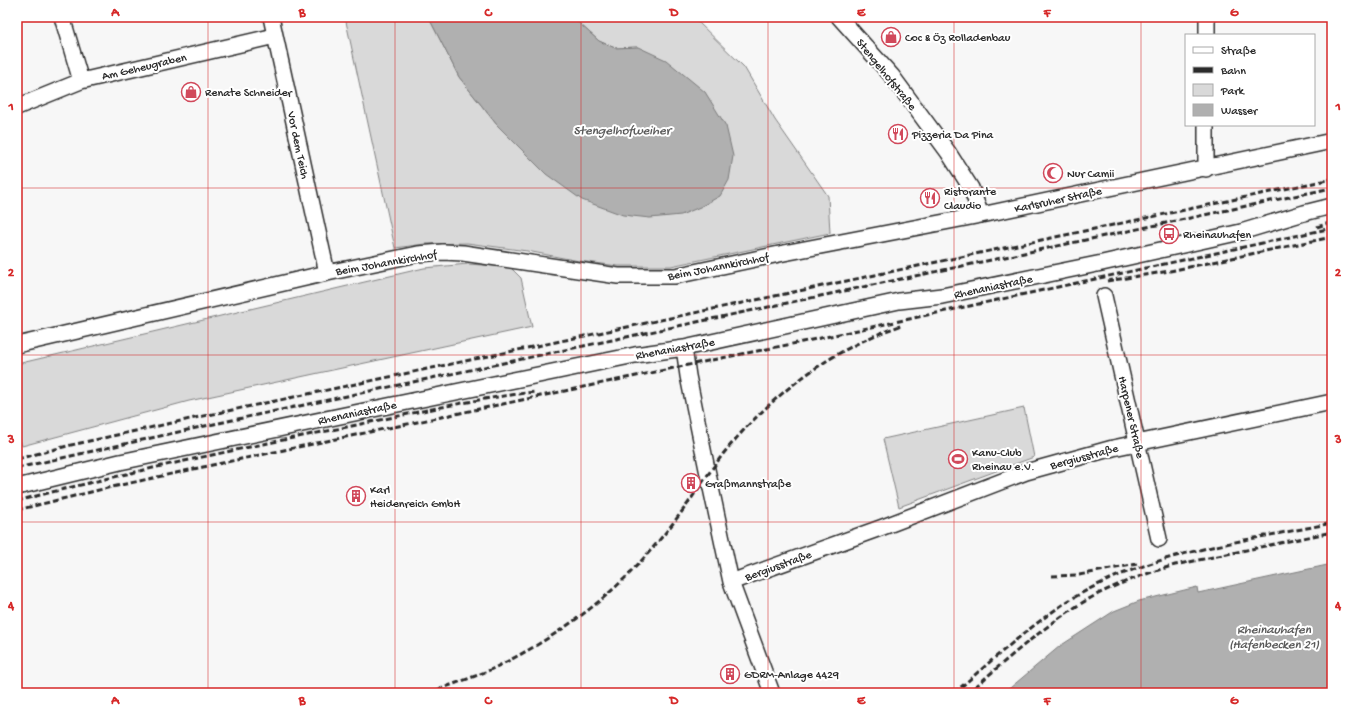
<svg xmlns="http://www.w3.org/2000/svg" width="1349" height="710" font-family="'Gochi Hand',sans-serif">
	<style>
		.green { fill: #d9d9d9; stroke: #828282 }
		.water { fill: #b0b0b0; stroke: #7b7b7b }
		.lines { fill: none; stroke-linecap: round; stroke-linejoin: round }
		.minor-casing { stroke: #2b2b2b; stroke-width: 18 }
		.minor { stroke: #fff; stroke-width: 15 }
		.rail { stroke: #2b2b2b; stroke-width: 3; stroke-dasharray: 6 3; stroke-linecap: butt }
		.grid { fill: none; stroke: #d62828; stroke-width: 1; stroke-opacity: 0.55 }
		.labels { text-anchor: middle; stroke-width: 4; stroke-linejoin: round; paint-order: stroke }
		.poi-label { font-size: 12px; fill: #2b2b2b; stroke: #fff; text-anchor: start }
		.street-label { font-size: 12px; fill: #2b2b2b; stroke: #fff }
		.water-label { font-size: 13px; font-style: italic; fill: #5a5a5a; stroke: #fff }
		.neatline { fill: none; stroke: #d62828; stroke-width: 1.5 }
		.grid-label { font-size: 13px; text-anchor: middle; font-weight: bold; fill: #d62828 }
	</style>
	<rect width="100%" height="100%" fill="#f7f7f7"/>
	<filter id="ink" filterUnits="userSpaceOnUse"><feTurbulence type="fractalNoise" baseFrequency=".025" numOctaves="2"/><feDisplacementMap in="SourceGraphic" scale="8" xChannelSelector="R" yChannelSelector="G"/><feConvolveMatrix kernelMatrix="1 2 1 2 8 2 1 2 1" color-interpolation-filters="sRGB"/></filter>
	<g filter="url(#ink)">
		<!-- green -->
		<path class="green" d="M345 17H430L431 22 459 77 497 125 546 174 638 47 615 48 599 41 572 17H693L744 67 775 120 828 196 830 233 671 266H618L579 261 527 251 467 243 425 244 395 248Z
			M468 264 510 267 521 278 532 327 189 401 22 446 17 430V364L424 268Z
			M1024 408 1034 457 899 507 883 439Z"/>
		<!-- water -->
		<path class="water" d="M430 17H572L599 41 615 48 638 47 666 60 705 92 726 126 733 156 729 180 720 196 700 207 681 215 650 218 623 215 582 200 546 174 497 125 459 77 431 22Z
			M1332 564V693H1004L1060 646 1114 611 1139 601 1197 587 1198 593Z"/>
		<g class="lines">
			<defs>
				<path id="minor" d="M62 17 81 81
					M271 17 327 273
					M839 17 892 76 948 152 971 188 981 215
					M1207 35V17
					M17 107 81 81 275 36
					M1206 169V125
					M1104 296 1159 539
					M17 345 327 273 418 254 443 252 463 253 618 276H675L784 253 981 215 1332 141
					M684 348 688 376 708 474 731 582 772 693
					M17 487 120 462 388 406 635 355 684 348 899 301 942 296 1102 263 1241 232 1304 213 1332 206
					M731 582 883 527 1026 472 1113 448 1332 402"/>
			</defs>
			<!-- minor casing -->
			<use href="#minor" class="minor-casing"/>
			<!-- minor -->
			<use href="#minor" class="minor"/>
			<!-- rail -->
			<path class="rail" d="M1317 227 1332 222
				M1107 281 1170 271 1332 237
				M17 459 71 445 213 414 1332 179
				M17 468 214 424 1332 188
				M17 501C124 473 233 450 342 428 406 415 470 399 535 392
				M17 510 103 489 203 467 717 359 802 342 1332 228
				M1052 576 1079 575 1137 564
				M429 693C450 685 472 678 492 669 542 645 589 614 628 575 651 551 672 526 691 499 701 484 712 469 723 454 769 397 833 347 903 325
				M954 693C989 663 1024 631 1062 605 1141 553 1241 542 1332 523
				M968 693C1003 663 1038 631 1077 606 1107 587 1141 575 1175 565L1332 532"/>
		</g>
	</g>
	<!-- grid -->
	<path class="grid" d="M208 17V693M395 17V693M581 17V693M768 17V693M954 17V693M1141 17V693M17 188H1332M17 355H1332M17 522H1332"/>
	<!-- icons -->
	<defs>
		<symbol id="shop-ring" viewBox="-11 -11 22 22"><circle r="9.5" fill="#fff" stroke="#d1495b" stroke-width="1.5"/><path d="M-5-2.5h2.3a2.7 3.5 0 0 1 5.4 0H5L5.5 6h-11ZM-1.5-2.5h3a1.5 2.3 0 0 0-3 0Z" fill="#d1495b"/></symbol>
		<symbol id="restaurant-ring" viewBox="-11 -11 22 22"><circle r="9.5" fill="#fff" stroke="#d1495b" stroke-width="1.5"/><path d="M-5-6h1v4h1v-4h1v4h1v-4h1v5L-1.5 .5V6h-2V.5L-5-1ZM5-6V6H3V1.5H1.5Q1.5-4 5-6Z" fill="#d1495b"/></symbol>
		<symbol id="mosque-ring" viewBox="-11 -11 22 22"><circle r="9.5" fill="#fff" stroke="#d1495b" stroke-width="1.5"/><path d="M3.5-4.9A6 6 0 1 0 3.5 4.9A5 5 0 1 1 3.5-4.9Z" fill="#d1495b"/></symbol>
		<symbol id="bus-ring" viewBox="-11 -11 22 22"><circle r="9.5" fill="#fff" stroke="#d1495b" stroke-width="1.5"/><path d="M-5-6H5V4H4V6H2V4H-2V6H-4V4H-5ZM-3.5-4V0h7V-4ZM-3.5 1.2v1.5H-2V1.2ZM2 1.2v1.5H3.5V1.2Z" fill="#d1495b"/></symbol>
		<symbol id="stadium-ring" viewBox="-11 -11 22 22"><circle r="9.5" fill="#fff" stroke="#d1495b" stroke-width="1.5"/><path d="M0-5a6.5 5 0 1 0 0 10a6.5 5 0 1 0 0-10ZM-3.5-1.8h7v3.6h-7Z" fill="#d1495b"/></symbol>
		<symbol id="building-ring" viewBox="-11 -11 22 22"><circle r="9.5" fill="#fff" stroke="#d1495b" stroke-width="1.5"/><path d="M-4-6H4V6H1V3H-1V6H-4ZM-2.5-4.3h1.7v1.8h-1.7ZM.8-4.3h1.7v1.8H.8ZM-2.5-1h1.7V.8h-1.7ZM.8-1h1.7V.8H.8Z" fill="#d1495b"/></symbol>
	</defs>
	<g fill-rule="evenodd">
		<use href="#shop-ring" x="880" y="26" width="22" height="22"/>
		<use href="#shop-ring" x="180" y="81" width="22" height="22"/>
		<use href="#restaurant-ring" x="887" y="123" width="22" height="22"/>
		<use href="#mosque-ring" x="1042" y="162" width="22" height="22"/>
		<use href="#restaurant-ring" x="919" y="187" width="22" height="22"/>
		<use href="#bus-ring" x="1158" y="223" width="22" height="22"/>
		<use href="#stadium-ring" x="947" y="448" width="22" height="22"/>
		<use href="#building-ring" x="680" y="472" width="22" height="22"/>
		<use href="#building-ring" x="345" y="485" width="22" height="22"/>
		<use href="#building-ring" x="719" y="663" width="22" height="22"/>
	</g>
	<g class="labels">
		<!-- poi labels -->
		<g class="poi-label">
			<text x="905" y="41">Coc &amp; Öz Rolladenbau</text>
			<text x="205" y="96">Renate Schneider</text>
			<text x="912" y="138">Pizzeria Da Pina</text>
			<text x="1067" y="177">Nur Camii</text>
			<text x="944" y="195">Ristorante<tspan x="944" dy="14">Claudio</tspan></text>
			<text x="1183" y="238">Rheinauhafen</text>
			<text x="972" y="456">Kanu-Club<tspan x="972" dy="14">Rheinau e.V.</tspan></text>
			<text x="705" y="487">Graßmannstraße</text>
			<text x="370" y="493">Karl<tspan x="370" dy="14">Heidenreich GmbH</tspan></text>
			<text x="744" y="678">GDRM-Anlage 4429</text>
		</g>
		<!-- street labels -->
		<g class="street-label">
			<text transform="translate(144 66) rotate(-13)" y="4">Am Geheugraben</text>
			<text transform="translate(887 74) rotate(51)" y="4">Stengelhofstraße</text>
			<text transform="translate(299 145) rotate(78)" y="4">Vor dem Teich</text>
			<text transform="translate(1058 199) rotate(-12)" y="4">Karlsruher Straße</text>
			<text transform="translate(386 262) rotate(-10)" y="4">Beim Johannkirchhof</text>
			<text transform="translate(718 266) rotate(-11)" y="4">Beim Johannkirchhof</text>
			<text transform="translate(993 286) rotate(-12)" y="4">Rhenaniastraße</text>
			<text transform="translate(675 348) rotate(-10)" y="4">Rhenaniastraße</text>
			<text transform="translate(357 412) rotate(-12)" y="4">Rhenaniastraße</text>
			<text transform="translate(1132 417) rotate(77)" y="4">Harpener Straße</text>
			<text transform="translate(1084 456) rotate(-15)" y="4">Bergiusstraße</text>
			<text transform="translate(778 565) rotate(-20)" y="4">Bergiusstraße</text>
		</g>
		<!-- water labels -->
		<g class="water-label">
			<text x="622" y="134">Stengelhofweiher</text>
			<text x="1274" y="633">Rheinauhafen<tspan x="1274" dy="15">(Hafenbecken 21)</tspan></text>
		</g>
	</g>
	<!-- margin -->
	<rect width="1349" height="710" fill="none" stroke="#fff" stroke-width="44"/>
	<!-- legend -->
	<rect x="1185" y="34" width="130" height="92" fill="#ffffff" stroke="#aaaaaa"/>
	<rect x="1193" y="47" width="20" height="6" fill="#ffffff" stroke="#aaaaaa"/>
	<text x="1221" y="54" font-size="12" fill="#2b2b2b">Straße</text>
	<rect x="1193" y="67" width="20" height="6" fill="#2b2b2b" stroke="#aaaaaa"/>
	<text x="1221" y="74" font-size="12" fill="#2b2b2b">Bahn</text>
	<rect x="1193" y="84" width="20" height="12" fill="#d9d9d9" stroke="#aaaaaa"/>
	<text x="1221" y="94" font-size="12" fill="#2b2b2b">Park</text>
	<rect x="1193" y="104" width="20" height="12" fill="#b0b0b0" stroke="#aaaaaa"/>
	<text x="1221" y="114" font-size="12" fill="#2b2b2b">Wasser</text>
	<rect x="22" y="22" width="1305" height="666" class="neatline"/>
	<g class="grid-label">
		<text x="115" y="16">A</text>
		<text x="302" y="16">B</text>
		<text x="488" y="16">C</text>
		<text x="674" y="16">D</text>
		<text x="861" y="16">E</text>
		<text x="1047" y="16">F</text>
		<text x="1234" y="16">G</text>
		<text x="11" y="110">1</text>
		<text x="1338" y="110">1</text>
		<text x="11" y="276">2</text>
		<text x="1338" y="276">2</text>
		<text x="11" y="443">3</text>
		<text x="1338" y="443">3</text>
		<text x="11" y="609">4</text>
		<text x="1338" y="609">4</text>
		<text x="115" y="704">A</text>
		<text x="302" y="704">B</text>
		<text x="488" y="704">C</text>
		<text x="674" y="704">D</text>
		<text x="861" y="704">E</text>
		<text x="1047" y="704">F</text>
		<text x="1234" y="704">G</text>
	</g>
</svg>
